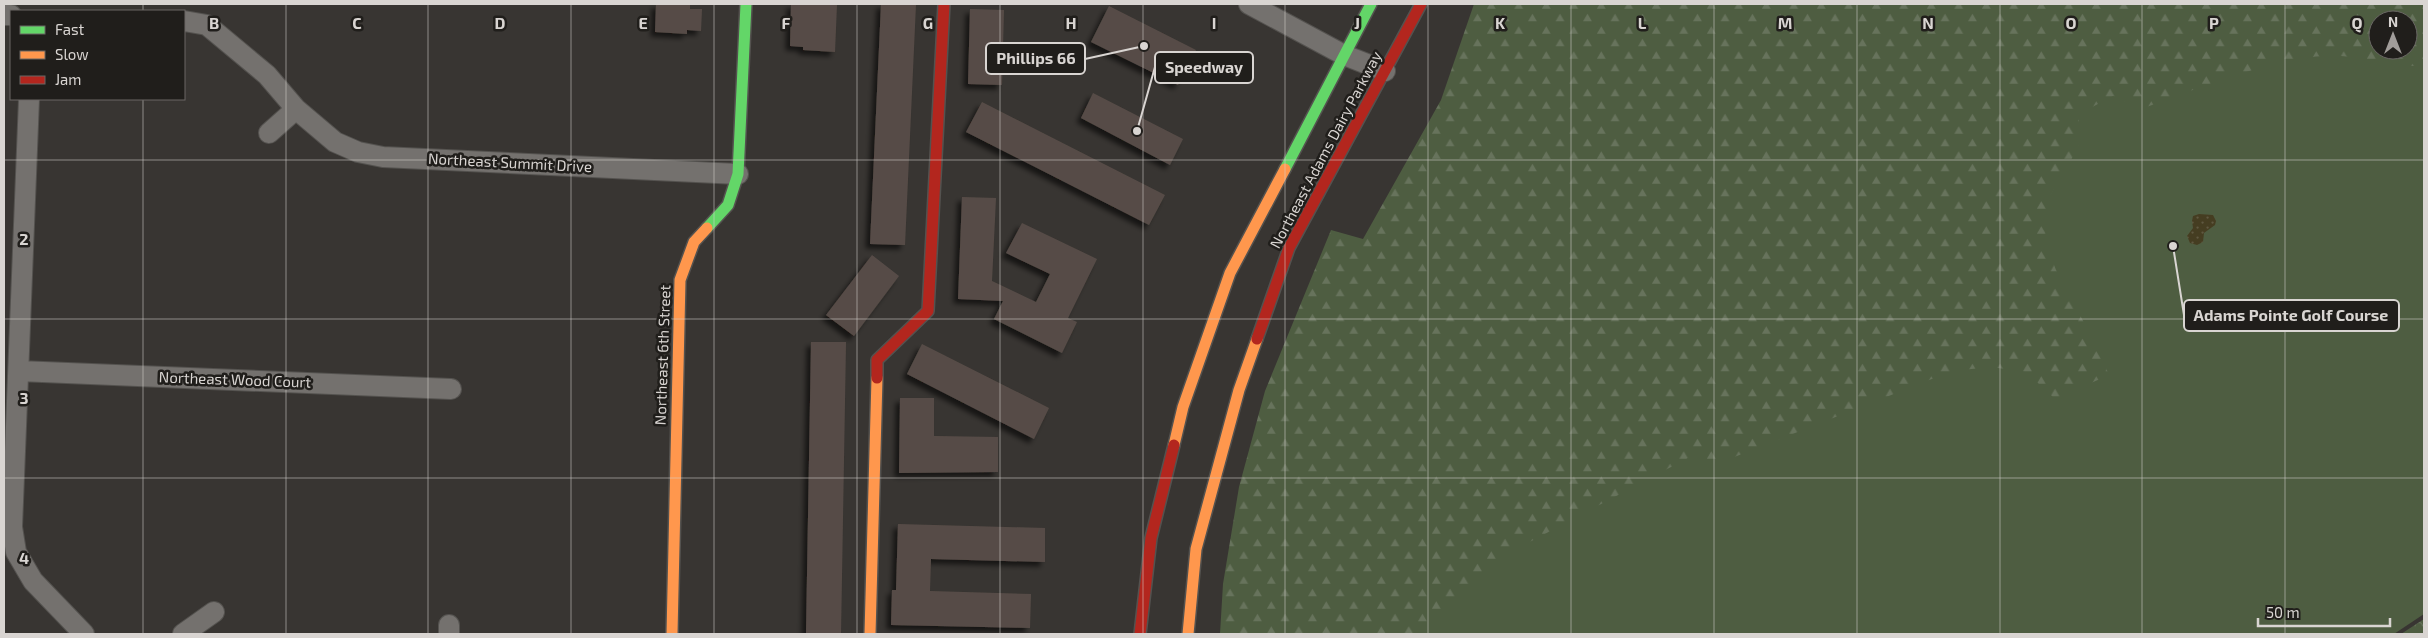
<svg xmlns="http://www.w3.org/2000/svg" width="2428" height="638" font-family="'Exo 2',sans-serif">
	<style>
		.green { fill: #4e5d41; fill-rule: evenodd }
		.forest { fill: url(#forest-firs); fill-rule: evenodd }
		.sand { fill: url(#sand-dots) }
		.park { fill: url(#park-crowns) }
		.building { fill: #574c47; filter: url(#shadow) }
		.lines { fill: none; stroke-linecap: round; stroke-linejoin: round }
		.street-casing { stroke: #54524f; stroke-width: 22 }
		.fast-casing { stroke: #54524f; stroke-width: 14 }
		.slow-casing { stroke: #54524f; stroke-width: 14 }
		.jam-casing { stroke: #54524f; stroke-width: 14 }
		.street { stroke: #74716e; stroke-width: 20 }
		.fast { stroke: #63d668; stroke-width: 11 }
		.slow { stroke: #ff974d; stroke-width: 11 }
		.jam { stroke: #b3261e; stroke-width: 11 }
		.grid { fill: none; stroke: #d9d5d2; stroke-width: 1; stroke-opacity: 0.55 }
		.labels { text-anchor: middle; stroke-width: 5; stroke-linejoin: round; paint-order: stroke }
		.street-label { font-size: 15px; fill: #d9d5d2; stroke: #201e1b }
		.grid-label { font-size: 16px; text-anchor: middle; font-weight: bold; fill: #d9d5d2; stroke: #201e1b; stroke-width: 5; stroke-linejoin: round; paint-order: stroke }
		.leader { fill: none; stroke: #d9d5d2; stroke-width: 2 }
		.callout-dot { fill: #d9d5d2; stroke: #201e1b; stroke-width: 2 }
		.callout { fill: #201e1b; stroke: #d9d5d2; stroke-width: 2 }
		.callout-label { font-size: 16px; text-anchor: middle; font-weight: bold; fill: #d9d5d2 }
	</style>
	<defs>
		<pattern id="forest-firs" width="22" height="20" patternUnits="userSpaceOnUse" patternTransform="scale(1.25)"><rect width="22" height="20" fill="#4e5d41"/><path d="M5 1l3.5 6h-7zM16 11l3.5 6h-7z" fill="#67735c"/></pattern>
		<pattern id="sand-dots" width="8" height="8" patternUnits="userSpaceOnUse" patternTransform="scale(1.25)"><rect width="8" height="8" fill="#453d21"/><path d="M2 2h.1M6 6h.1" fill="none" stroke="#5f5840" stroke-width="1.8" stroke-linecap="round"/></pattern>
		<pattern id="park-crowns" width="20" height="18" patternUnits="userSpaceOnUse" patternTransform="scale(1.25)"><rect width="20" height="18" fill="#4e5d41"/><path d="M2 6a3 3 0 1 1 6 0M12 15a3 3 0 1 1 6 0" fill="none" stroke="#67735c"/></pattern>
		<filter id="shadow"><feDropShadow dx="-4.5" dy="4.5" stdDeviation="2.5" flood-color="#0009"/></filter>
	</defs>
	<rect width="100%" height="100%" fill="#383532"/>
	<!-- green -->
	<path class="green" d="M2309 4H2424V614L2394 634H1295L1916 172ZM2378 20H2408V50H2378Z"/>
	<!-- forest -->
	<path class="forest" d="M1474 4H2424V67C2396 65 2369 58 2341 56 2284 52 2195 90 2141 109L2113 96 2079 114 2078 148 2048 199 2045 242 2056 270 2098 349 2109 375 2055 399 2026 372 1991 367 1952 371 1709 467 1688 458 1503 556 1459 593 1424 634H1220L1223 584 1239 487 1265 391 1331 230 1363 239 1441 100ZM2378 20H2408V50H2378Z"/>
	<!-- sand -->
	<path class="sand" d="M2199 214 2213 215 2216 221 2215 225 2204 233 2203 242 2197 245 2190 243 2187 236 2193 228 2192 221 2193 216Z"/>
	<!-- park -->
	<path class="park" d="M2424 619V634H2401Z"/>
	<!-- building -->
	<path class="building" d="M656 4H690V9H702L701 31 687 30V34L655 32Z
		M791 4H837L835 52 803 50V47L790 46Z
		M881 4H916L905 245 870 244Z
		M1109 6 1196 50 1178 85 1091 42Z
		M970 9 1004 10 1002 85 968 84Z
		M1093 93 1183 139 1170 165 1081 118Z
		M982 102 1165 195 1149 225 966 132Z
		M962 197 996 198 992 281 1036 302 1050 274 1006 253 1022 223 1097 259 1068 318 1077 322 1062 353 994 319 1003 301 958 299Z
		M872 255 899 276 854 336 826 315Z
		M811 342H846L841 634H806Z
		M922 344 1049 408 1034 439 907 374Z
		M900 398H934V436L998 437V472L899 473Z
		M898 524 1045 528V562L931 559 930 591 1031 594 1030 628 891 625 892 590H896Z"/>
	<g class="lines">
		<defs>
			<path id="street" d="M1249 4 1344 55 1385 71
				M4 15H11
				M184 21 207 25 267 75 296 109 335 142 358 152 383 157 738 174
				M29 99 12 527 16 552 33 581 84 634
				M269 133 296 109
				M19 371 451 389
				M183 634 214 612
				M449 634V625"/>
			<path id="fast" d="M1285 169 1371 4
				M707 228 728 205 738 174 746 4"/>
			<path id="slow" d="M1174 445 1183 407 1230 273 1285 169
				M672 634 680 280 694 242 707 228
				M870 634 877 378
				M1188 634 1196 549 1239 390 1257 339"/>
			<path id="jam" d="M1257 339 1289 248 1421 4
				M877 378V360L928 311 944 4
				M1140 634 1151 538 1174 445"/>
		</defs>
		<!-- street casing -->
		<use href="#street" class="street-casing"/>
		<!-- fast casing -->
		<use href="#fast" class="fast-casing"/>
		<!-- slow casing -->
		<use href="#slow" class="slow-casing"/>
		<!-- jam casing -->
		<use href="#jam" class="jam-casing"/>
		<!-- street -->
		<use href="#street" class="street"/>
		<!-- fast -->
		<use href="#fast" class="fast"/>
		<!-- slow -->
		<use href="#slow" class="slow"/>
		<!-- jam -->
		<use href="#jam" class="jam"/>
	</g>
	<!-- grid -->
	<path class="grid" d="M143 4V11M286 4V634M428 4V634M571 4V634M714 4V634M857 4V634M1000 4V634M1143 4V634M1285 4V634M1428 4V634M1571 4V634M1714 4V634M1857 4V634M2000 4V634M2142 4V634M2285 4V634M143 99V634M4 160H2424M4 319H2424M4 478H2424"/>
	<g class="labels">
		<!-- street labels -->
		<g class="street-label">
			<text transform="translate(1326 150) rotate(-62)" y="5">Northeast Adams Dairy Parkway</text>
			<text transform="translate(510 163) rotate(3)" y="5">Northeast Summit Drive</text>
			<text transform="translate(663 355) rotate(-88)" y="5">Northeast 6th Street</text>
			<text transform="translate(235 380) rotate(2)" y="5">Northeast Wood Court</text>
		</g>
	</g>
	<g class="grid-label">
		<text x="214" y="29">B</text>
		<text x="357" y="29">C</text>
		<text x="500" y="29">D</text>
		<text x="643" y="29">E</text>
		<text x="786" y="29">F</text>
		<text x="928" y="29">G</text>
		<text x="1071" y="29">H</text>
		<text x="1214" y="29">I</text>
		<text x="1357" y="29">J</text>
		<text x="1500" y="29">K</text>
		<text x="1642" y="29">L</text>
		<text x="1785" y="29">M</text>
		<text x="1928" y="29">N</text>
		<text x="2071" y="29">O</text>
		<text x="2214" y="29">P</text>
		<text x="2357" y="29">Q</text>
		<text x="24" y="245">2</text>
		<text x="24" y="404">3</text>
		<text x="24" y="564">4</text>
	</g>
	<!-- callouts -->
	<path class="leader" d="M1144 46L1085 59M1137 131L1155 67M2173 246L2184 315"/>
	<g class="callout-dot">
		<circle cx="1144" cy="46" r="5"/>
		<circle cx="1137" cy="131" r="5"/>
		<circle cx="2173" cy="246" r="5"/>
	</g>
	<g class="callout">
		<rect x="986" y="43" width="99" height="31" rx="5"/>
		<rect x="1155" y="52" width="98" height="31" rx="5"/>
		<rect x="2184" y="300" width="215" height="31" rx="5"/>
	</g>
	<g class="callout-label">
		<text x="1036" y="64">Phillips 66</text>
		<text x="1204" y="73">Speedway</text>
		<text x="2291" y="321">Adams Pointe Golf Course</text>
	</g>
	<!-- border -->
	<rect width="2428" height="638" fill="none" stroke="#d9d5d2" stroke-width="10"/>
	<!-- legend -->
	<rect x="10" y="10" width="175" height="90" fill="#201e1b" stroke="#6a6764"/>
	<rect x="20" y="26" width="25" height="8" fill="#63d668" stroke="#6a6764"/>
	<text x="55" y="35" font-size="15" fill="#d9d5d2">Fast</text>
	<rect x="20" y="51" width="25" height="8" fill="#ff974d" stroke="#6a6764"/>
	<text x="55" y="60" font-size="15" fill="#d9d5d2">Slow</text>
	<rect x="20" y="76" width="25" height="8" fill="#b3261e" stroke="#6a6764"/>
	<text x="55" y="85" font-size="15" fill="#d9d5d2">Jam</text>
	<!-- north arrow -->
	<g transform="translate(2393 35)"><circle r="24" fill="#201e1b" stroke="#6a6764"/>
	<path d="M0-4L9 19L0 12L-9 19Z" fill="#a19d9a"/>
	<text y="-8" font-size="14" font-weight="bold" text-anchor="middle" fill="#d9d5d2">N</text>
	</g>
	<!-- scale -->
	<path d="M2258 618v8h132v-8" fill="none" stroke="#d9d5d2" stroke-width="2.5"/>
	<text x="2266" y="618" font-size="15" fill="#d9d5d2" stroke="#201e1b" stroke-width="4" paint-order="stroke">50 m</text>
</svg>
